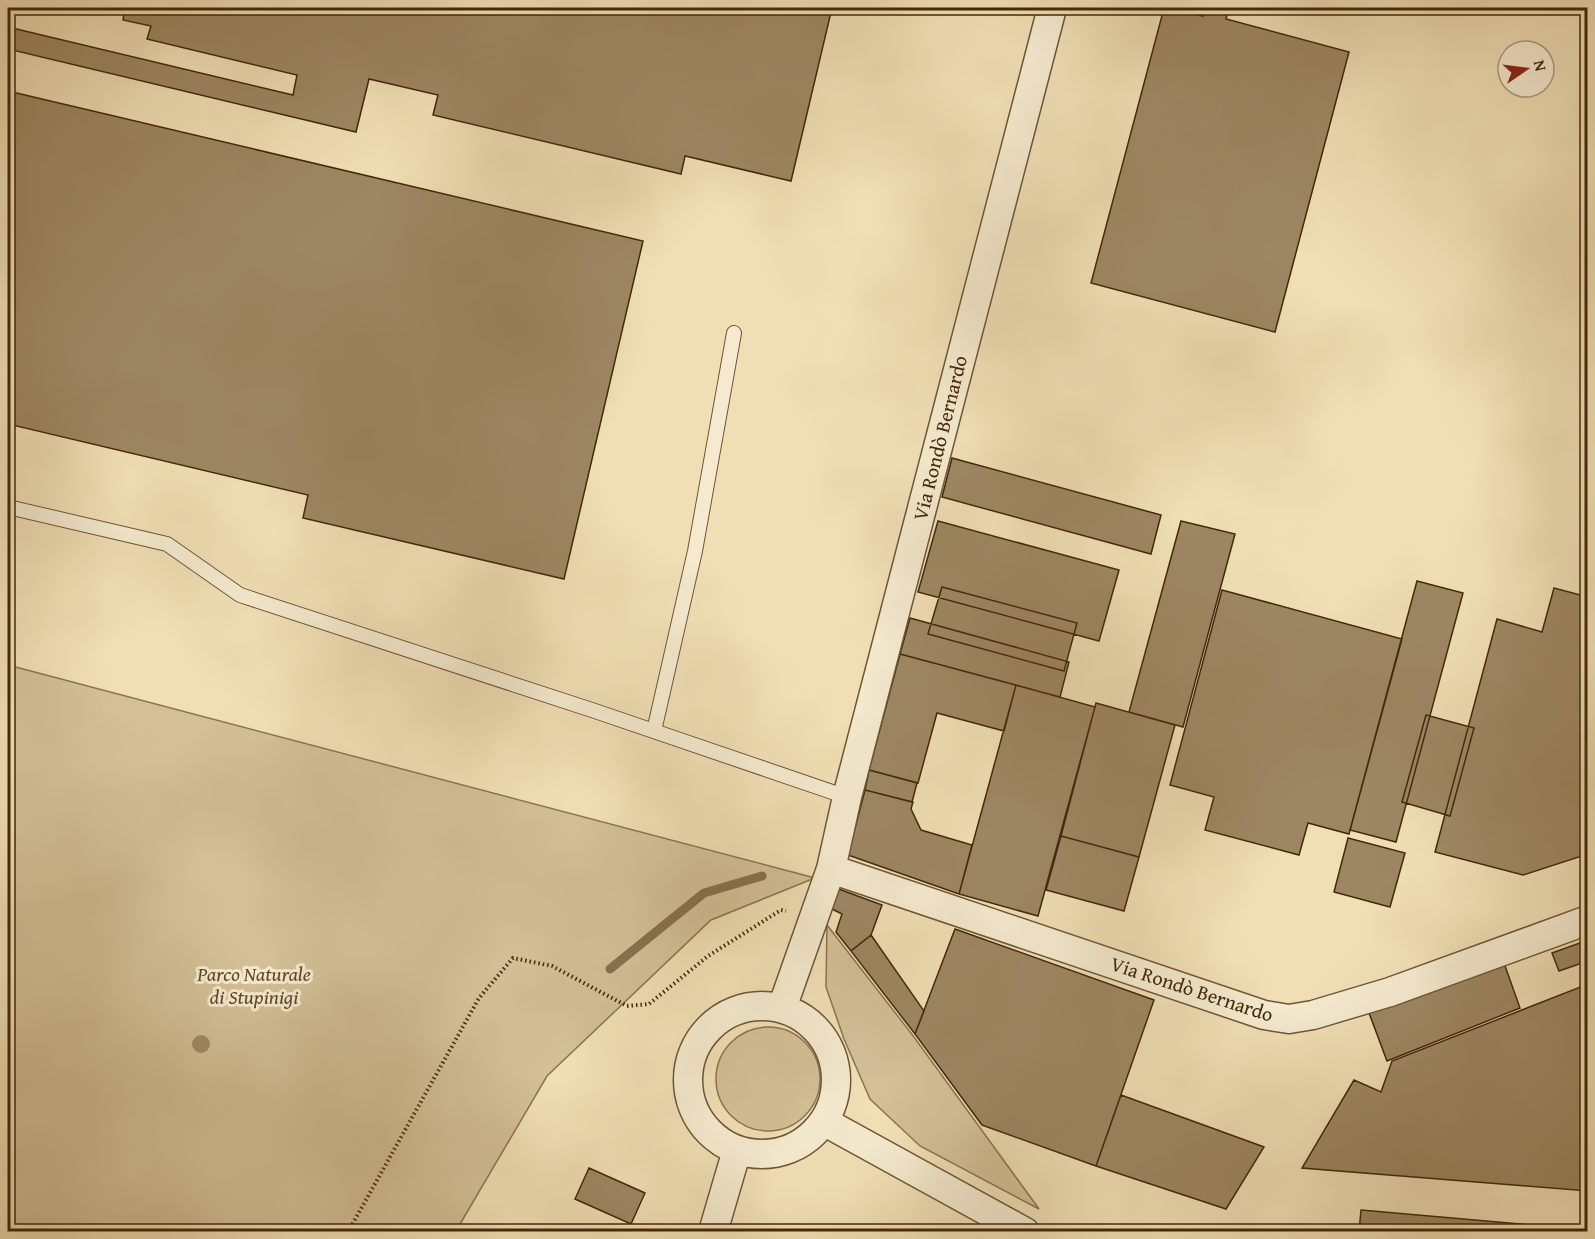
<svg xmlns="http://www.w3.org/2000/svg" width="1595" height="1239" font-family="'Gentium Book Plus',serif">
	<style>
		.green { fill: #d3c098; stroke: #8b7451; stroke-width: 1.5 }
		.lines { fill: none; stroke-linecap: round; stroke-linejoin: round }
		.stream { stroke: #87714e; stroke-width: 9 }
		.building { fill: #9d8763; stroke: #43280a; stroke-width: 1.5 }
		.service-casing { stroke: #6e5635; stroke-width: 16 }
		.minor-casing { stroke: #6e5635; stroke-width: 31 }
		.path { stroke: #43280a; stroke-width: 4; stroke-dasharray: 1.5 3; stroke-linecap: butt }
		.service { stroke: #f5eacf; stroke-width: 14 }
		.minor { stroke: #f5eacf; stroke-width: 28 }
		.tree { fill: #a18b66 }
		.labels { text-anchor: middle; stroke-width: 6; stroke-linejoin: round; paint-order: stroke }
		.street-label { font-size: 20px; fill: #43280a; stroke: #f5eacf }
		.park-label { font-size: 20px; font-style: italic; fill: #604626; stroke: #f5eacf }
	</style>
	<rect width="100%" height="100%" fill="#f0dfb5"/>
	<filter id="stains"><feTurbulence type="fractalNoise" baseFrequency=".00333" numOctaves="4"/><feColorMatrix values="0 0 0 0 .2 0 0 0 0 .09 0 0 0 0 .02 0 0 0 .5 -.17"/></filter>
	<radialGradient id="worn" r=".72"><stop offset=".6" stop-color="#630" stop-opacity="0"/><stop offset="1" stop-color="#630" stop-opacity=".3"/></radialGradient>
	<!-- green -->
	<path class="green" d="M8 665 815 878 711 920 547 1076 456 1231H8Z
		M827 925 914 1037 1039 1209 920 1146 870 1099 844 1039 826 987Z
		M716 1079a52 52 0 1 1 104 0a52 52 0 1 1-104 0Z"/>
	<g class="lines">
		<!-- stream -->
		<path class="stream" d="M610 969 704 893 762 876"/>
	</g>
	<!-- building -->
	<path class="building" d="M125 8H832L791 181 685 156 681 174 433 115 438 95 369 79 356 132 8 49V27L293 95 297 75 147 39 151 26 123 20Z
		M1164 8H1171L1203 16 1205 8H1229L1226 19 1349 52 1275 332 1091 283Z
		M8 91 643 241 564 579 303 518 308 495 8 424Z
		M952 458 1161 515 1151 554 942 497Z
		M938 521 1119 570 1099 641 918 592Z
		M1181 521 1235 534 1183 727 1129 712Z
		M1417 581 1463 593 1396 842 1350 830Z
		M942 587 1077 623 1064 671 928 634Z
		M1554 588 1588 597V854L1523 875 1435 852 1497 619 1542 632Z
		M1222 590 1402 639 1349 834 1308 823 1299 855 1205 830 1214 797 1170 785Z
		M910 618 1069 662 1060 697 900 654Z
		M900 654 1016 685 1004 731 937 713 918 783 869 770Z
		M1016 685 1095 707 1038 916 959 894Z
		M1096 703 1175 725 1139 857 1061 836Z
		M1426 715 1474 728 1450 816 1402 802Z
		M869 770 917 783 912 802 865 790Z
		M865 790 913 802 911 809 921 830 972 845 959 894 848 855Z
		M1061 836 1139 857 1124 911 1046 890Z
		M1348 838 1405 853 1390 907 1334 892Z
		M836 888 882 905 871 935 851 951 836 932 842 914 830 908Z
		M955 929 1154 1000 1096 1166 982 1125 915 1034Z
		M871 935 924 1011 915 1034 851 951Z
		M1588 940V961L1559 971 1552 953Z
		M1504 963 1520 1008 1387 1061 1369 1013Z
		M1588 984V1191L1302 1168 1354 1080 1381 1092 1392 1061Z
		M1121 1095 1264 1147 1226 1209 1096 1166Z
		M589 1168 645 1193 631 1224 575 1199Z
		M1361 1210 1553 1227V1232H1359Z"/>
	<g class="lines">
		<defs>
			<path id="service" d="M8 507 167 544 240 595 592 710 847 797
				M654 731 695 551 734 333"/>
			<path id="minor" d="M831 869 1264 1015 1289 1019 1313 1015 1390 992 1588 920
				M688 1080a74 74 0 1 1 148 0a74 74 0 1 1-148 0Z
				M782 1008 831 869 847 797 1052 8
				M825 1122 1025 1232
				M713 1232 737 1150"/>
		</defs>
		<!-- service casing -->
		<use href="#service" class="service-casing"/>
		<!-- minor casing -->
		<use href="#minor" class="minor-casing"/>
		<!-- path -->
		<path class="path" d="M348 1232 479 998 513 958 552 966 627 1006 649 1004 708 956 781 910 786 911"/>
		<!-- service -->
		<use href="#service" class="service"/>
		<!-- minor -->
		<use href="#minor" class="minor"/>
	</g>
	<!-- trees -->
	<circle class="tree" cx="201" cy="1044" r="9"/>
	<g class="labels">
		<!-- street labels -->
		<g class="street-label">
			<text transform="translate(940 438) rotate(-76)" y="7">Via Rondò Bernardo</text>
			<text transform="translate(1192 989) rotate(18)" y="7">Via Rondò Bernardo</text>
		</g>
		<!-- park labels -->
		<g class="park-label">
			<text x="254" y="981">Parco Naturale<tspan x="254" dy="23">di Stupinigi</tspan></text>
		</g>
	</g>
	<!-- margin -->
	<rect width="1595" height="1239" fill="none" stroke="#f0dfb5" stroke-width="30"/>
	<rect x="9" y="9" width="1577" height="1221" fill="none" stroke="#43280a" stroke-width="3"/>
	<rect x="15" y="15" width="1565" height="1209" fill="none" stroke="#43280a" stroke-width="1.5"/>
	<!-- north arrow -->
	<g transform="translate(1526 69) rotate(76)"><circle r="28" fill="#f5eacf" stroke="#ae9c80" stroke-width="1.5"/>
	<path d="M0-4.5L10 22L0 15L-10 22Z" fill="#8f2418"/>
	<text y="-9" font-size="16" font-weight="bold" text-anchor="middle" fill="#43280a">N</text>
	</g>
	<rect width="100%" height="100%" filter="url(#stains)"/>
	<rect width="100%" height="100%" fill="url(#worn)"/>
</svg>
